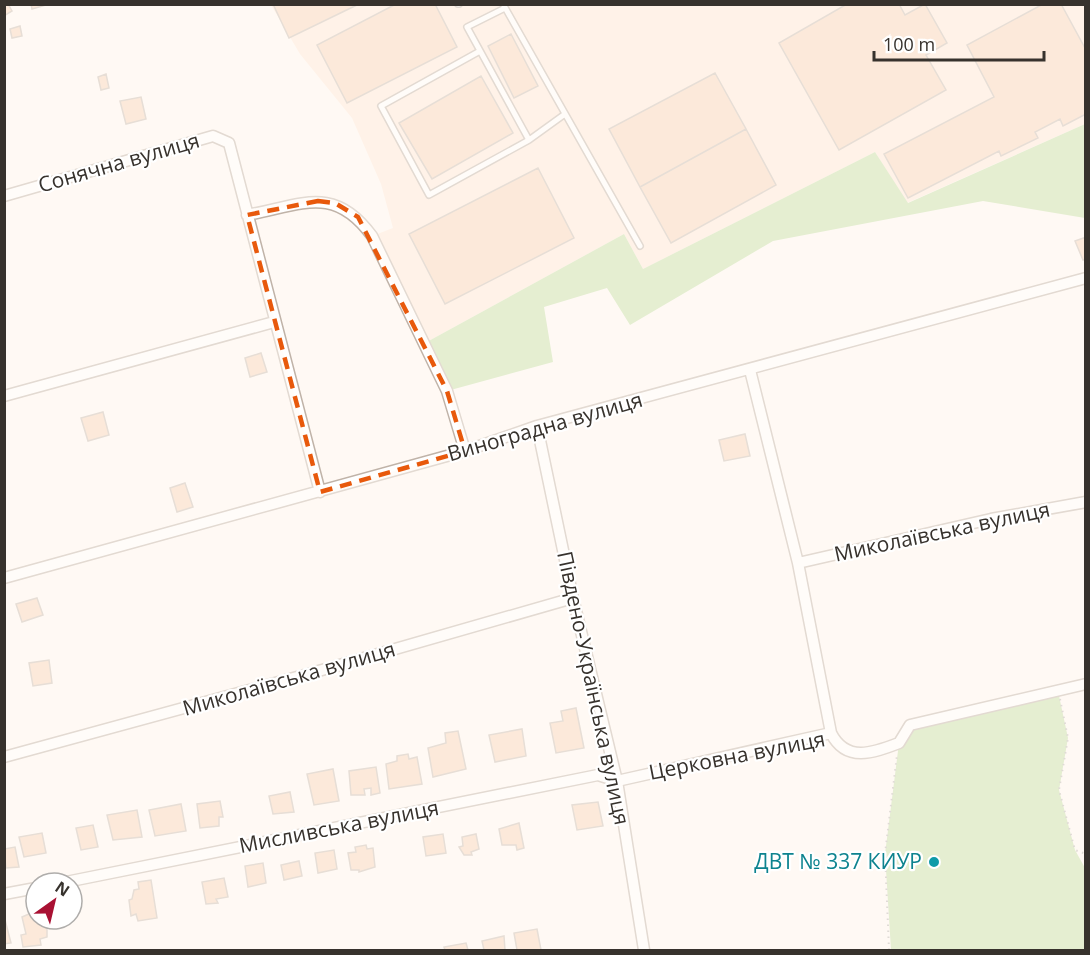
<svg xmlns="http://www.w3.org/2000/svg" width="1090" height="955" font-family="'Open Sans',sans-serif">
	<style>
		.built { fill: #fee9d9 }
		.green { fill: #c5e0a7 }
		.building { fill: #f8d6bb; stroke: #c9bcb1; stroke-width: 1.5 }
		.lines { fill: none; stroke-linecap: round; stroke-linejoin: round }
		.service-casing { stroke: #c0b3a8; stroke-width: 8 }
		.minor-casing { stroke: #c0b3a8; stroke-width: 13 }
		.path { stroke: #bbb6b1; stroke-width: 2; stroke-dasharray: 1.5 4.5; stroke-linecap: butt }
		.service { stroke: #fff; stroke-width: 5 }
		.minor { stroke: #fff; stroke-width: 10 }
		.marked { fill: none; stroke: #e8590c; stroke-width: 4.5; stroke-dasharray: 12 8; stroke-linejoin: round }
		.culture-dot { fill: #0f9aa8; stroke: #fff; stroke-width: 2 }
		.labels { text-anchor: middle; stroke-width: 4.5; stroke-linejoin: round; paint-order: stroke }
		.street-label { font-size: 21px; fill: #37322d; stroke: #fff }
		.culture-label { font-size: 21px; fill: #0d838f; stroke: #fff; text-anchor: end }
	</style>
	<rect width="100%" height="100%" fill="#fff9f4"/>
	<!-- built -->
	<path class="built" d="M271 5H1085V124L907 203 875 152 643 269 624 234 425 343 372 236 393 228 381 184 352 118 300 54Z"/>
	<!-- green -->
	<path class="green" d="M1085 124V218L983 201 773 241 630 325 607 288 544 307 553 362 447 391 425 343 624 234 643 269 875 152 908 203Z
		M1058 691 1068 738 1059 790 1075 850 1085 868V950H891L885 854 899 743 910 725Z"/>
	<!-- building -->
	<path class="building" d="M4 4H8L12 11 4 16Z
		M31 4H46V5L32 9Z
		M273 4H359L289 38Z
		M396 4H435L457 47 347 103 317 45Z
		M847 4H899L905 15 925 4 947 43 926 55 946 90 839 150 779 43Z
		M1043 4H1061L1086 50V114L1063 126 1060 119 1035 132 1038 138 1001 156 999 151 908 198 884 154 994 97 967 45Z
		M20 26 22 36 12 38 10 29Z
		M511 34 538 86 514 98 488 46Z
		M715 73 746 129 640 187 609 129Z
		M106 74 109 88 101 90 98 77Z
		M481 76 513 133 432 179 399 123Z
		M141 97 146 119 126 124 120 101Z
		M746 129 776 185 671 243 640 187Z
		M538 168 574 238 445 304 409 234Z
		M1086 237V259L1083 260 1075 241Z
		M261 353 267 372 250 377 245 358Z
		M103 412 109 435 88 441 81 418Z
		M745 434 750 456 724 461 719 440Z
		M185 483 193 507 177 512 170 488Z
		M37 598 43 615 22 622 16 604Z
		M49 660 52 683 33 686 29 663Z
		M576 708 584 748 556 753 550 723 563 721 561 711Z
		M522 729 526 756 495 762 489 735Z
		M458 731 466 769 433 777 428 748 446 743 445 733Z
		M408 754 409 759 417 757 422 784 389 789 386 764 397 761V756Z
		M376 767 380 793 371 795V788L364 789 365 795H351L349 771Z
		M333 769 339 801 314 805 307 774Z
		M290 792 294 812 273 814 269 796Z
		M220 801 223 817H219V826L200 828 197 804Z
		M598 802 603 826 577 830 572 805Z
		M181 804 186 831 155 836 149 810Z
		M137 810 142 837 113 840 107 815Z
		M519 823 524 848 517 850 516 845H502L499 829Z
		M93 825 98 847 81 850 76 828Z
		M42 833 46 853 24 857 19 837Z
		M443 834 446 853 426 856 423 837Z
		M476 834 479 849 471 852 472 855H464L459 847 463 846 462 837Z
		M366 845 367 849 373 848 375 867 359 872V870H351L348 853 356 852 355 847Z
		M15 847 19 867 6 868 4 849Z
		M334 850 337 869 318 873 315 853Z
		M299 861 302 876 284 880 281 865Z
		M263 863 266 883 248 887 245 866Z
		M224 878 228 897 216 899 218 903 206 904 202 882Z
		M151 880 157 918 138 921 136 914 131 916 129 900 132 899 134 890 139 889 138 882Z
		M36 911V919H47V937L40 939 41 945 23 947 21 935 26 934 22 917Z
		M4 916 11 943 4 944Z
		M537 929 541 950H517L514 933Z
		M504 936 505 950H484L482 941Z
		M466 943 468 950H445L444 947Z"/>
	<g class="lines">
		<defs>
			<path id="service" d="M458 4H459
				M503 4 640 246
				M505 8 467 27 529 140
				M480 51 381 106 429 195 529 140 565 114"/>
			<path id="minor" d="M4 196 213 136 229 143 320 492
				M247 215C302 205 334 184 372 236L447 391 465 451
				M750 370 798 563 831 733
				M4 396 274 322
				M537 426 573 598 617 781 644 950
				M798 563 991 519 1086 502
				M4 578 465 451 537 426 1086 278
				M4 757 308 674 573 598
				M617 781 831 733C846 763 873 753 899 743L910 725 1086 684
				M61 883 598 775 617 781
				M4 894 36 888"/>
		</defs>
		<!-- service casing -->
		<use href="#service" class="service-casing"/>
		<!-- minor casing -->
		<use href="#minor" class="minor-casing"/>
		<!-- path -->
		<path class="path" d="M1060 699 1068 738 1059 790 1075 850 1086 854
			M889 950 885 854 897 755"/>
		<!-- service -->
		<use href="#service" class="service"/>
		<!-- minor -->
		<use href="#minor" class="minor"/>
	</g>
	<!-- marked area -->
	<path d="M0 0H1090V955H0ZM318 201 335 203 358 217 447 391 465 451 320 492 247 215Z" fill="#fff9f4" fill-opacity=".55" fill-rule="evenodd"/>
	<path class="marked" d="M318 201 335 203 358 217 447 391 465 451 320 492 247 215Z"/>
	<!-- markers -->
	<circle class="culture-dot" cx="934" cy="862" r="6"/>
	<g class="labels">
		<!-- street labels -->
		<g class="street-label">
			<text transform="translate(119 163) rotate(-16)" y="7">Сонячна вулиця</text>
			<text transform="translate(545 427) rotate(-16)" y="7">Виноградна вулиця</text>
			<text transform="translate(942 532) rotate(-12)" y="7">Миколаївська вулиця</text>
			<text transform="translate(289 679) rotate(-16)" y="7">Миколаївська вулиця</text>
			<text transform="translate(593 688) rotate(78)" y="7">Південо-Українська вулиця</text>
			<text transform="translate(737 756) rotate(-11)" y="7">Церковна вулиця</text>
			<text transform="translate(339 827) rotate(-11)" y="7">Мисливська вулиця</text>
		</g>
		<!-- culture labels -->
		<g class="culture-label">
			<text x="922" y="869">ДВТ № 337 КИУР</text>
		</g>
	</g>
	<!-- border -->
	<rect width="1090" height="955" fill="none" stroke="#37322d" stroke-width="12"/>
	<!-- north arrow -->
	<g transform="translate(54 901) rotate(34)"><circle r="28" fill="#ffffff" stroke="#afadab" stroke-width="1.5"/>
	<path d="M0-4.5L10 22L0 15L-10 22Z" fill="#a91133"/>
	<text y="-9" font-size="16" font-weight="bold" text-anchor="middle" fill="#37322d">N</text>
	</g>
	<!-- scale -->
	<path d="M874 51v9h170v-9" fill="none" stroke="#37322d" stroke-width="3"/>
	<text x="883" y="51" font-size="18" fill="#37322d" stroke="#ffffff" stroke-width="4.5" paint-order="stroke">100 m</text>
</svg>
